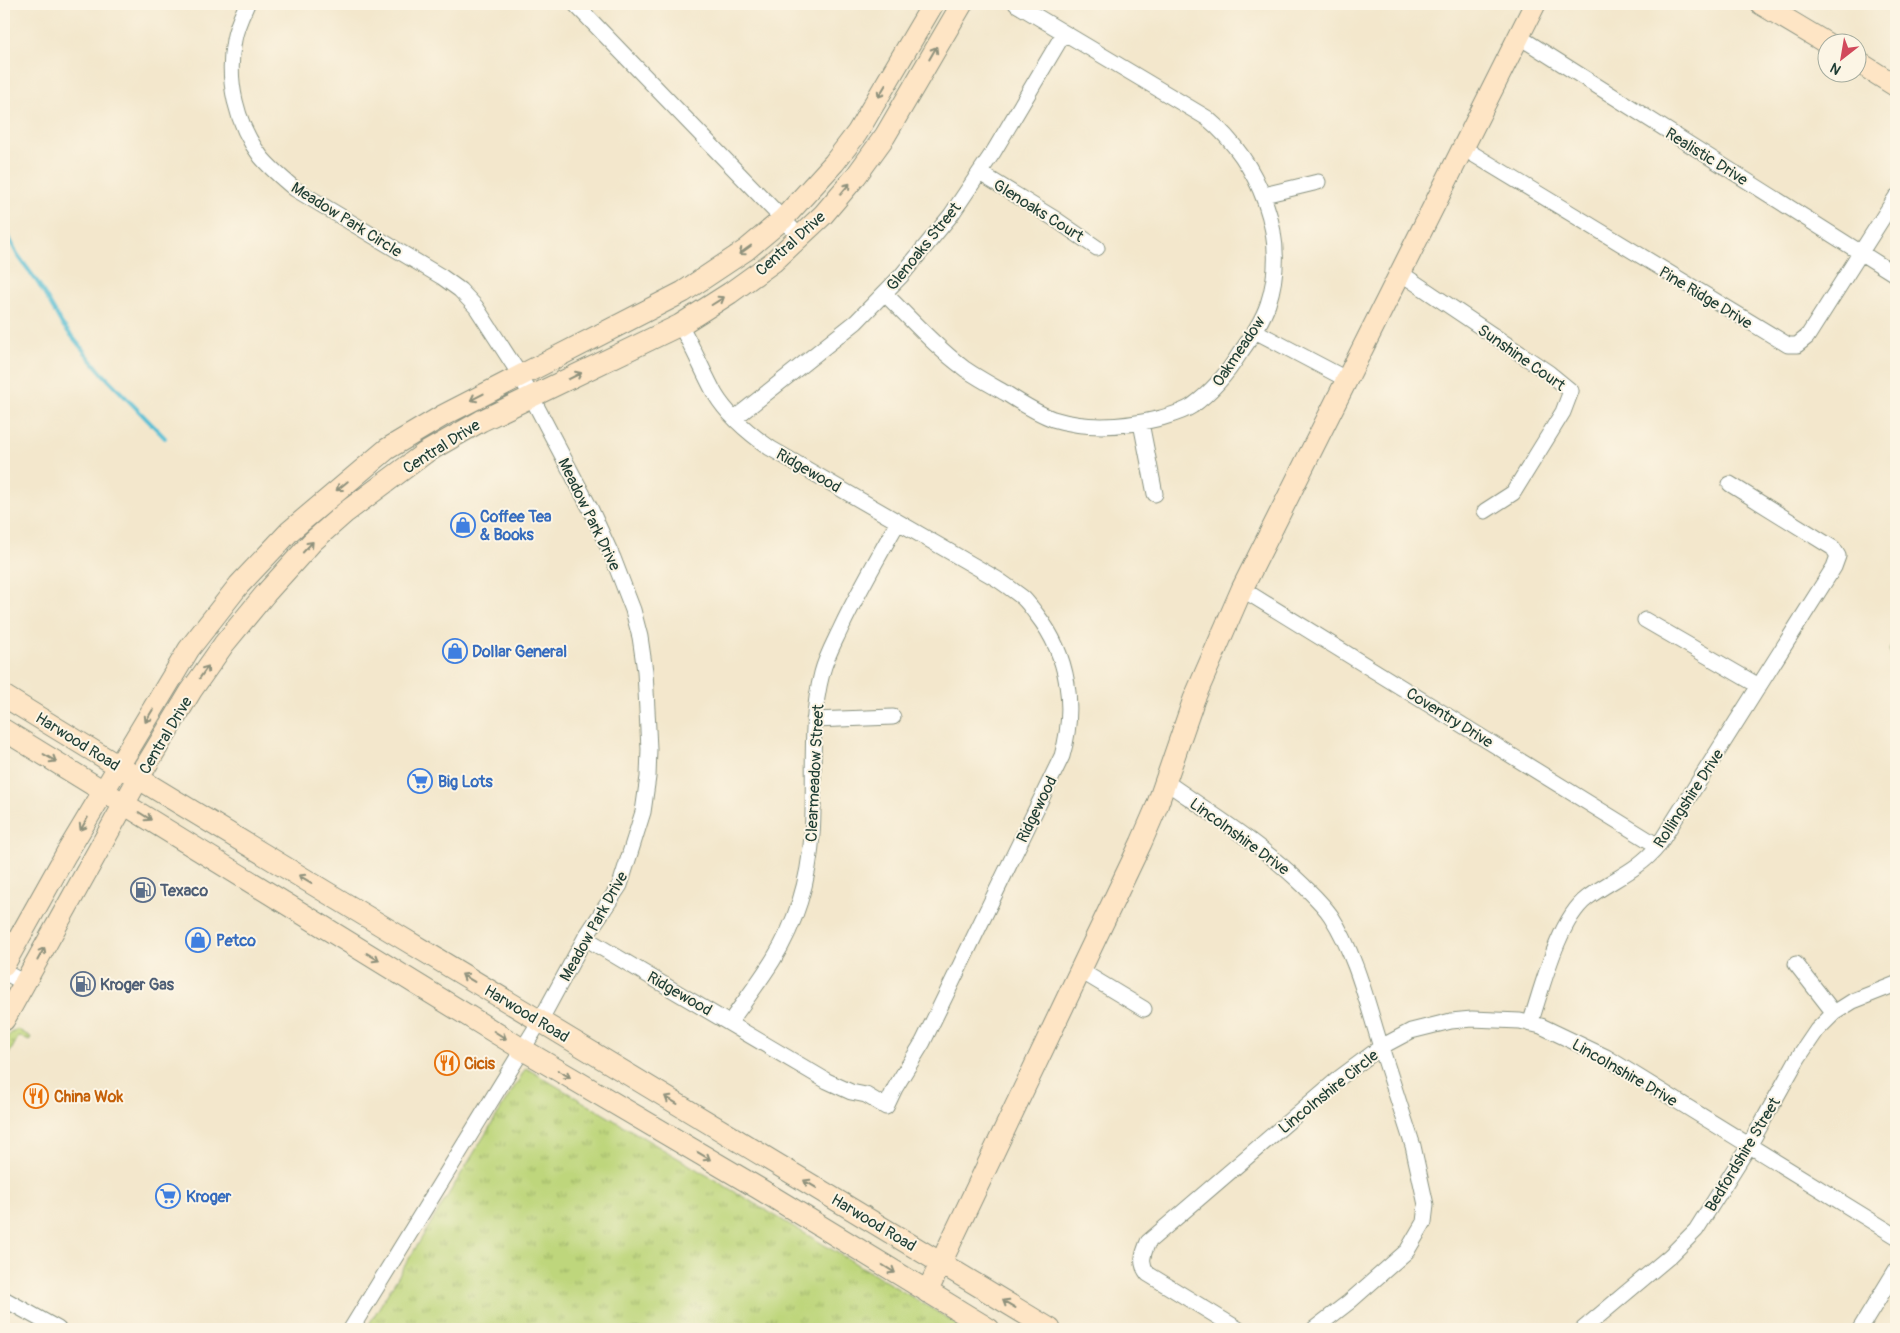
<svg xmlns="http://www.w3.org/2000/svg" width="1900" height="1333" font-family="Pangolin,sans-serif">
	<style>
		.grass { fill: url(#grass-dots); stroke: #6e8a58 }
		.park { fill: url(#park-tufts); stroke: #6e8a58 }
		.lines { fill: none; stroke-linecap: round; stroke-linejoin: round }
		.stream { stroke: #56bed4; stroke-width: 4 }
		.street-casing { stroke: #899280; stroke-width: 17 }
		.secondary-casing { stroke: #899280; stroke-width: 23 }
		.street { stroke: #fff; stroke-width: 15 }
		.secondary { stroke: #fee5c5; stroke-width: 21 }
		.oneway { stroke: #8e917c }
		.labels { text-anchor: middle; stroke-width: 4; stroke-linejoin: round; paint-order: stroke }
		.street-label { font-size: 16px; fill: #1f3d34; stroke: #fcf5e5 }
		.shop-label { font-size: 16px; font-weight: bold; fill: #366cbe; stroke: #fcf5e5; text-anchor: start }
		.service-label { font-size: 16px; font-weight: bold; fill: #4e5e75; stroke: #fcf5e5; text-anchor: start }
		.food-label { font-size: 16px; font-weight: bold; fill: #c56008; stroke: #fcf5e5; text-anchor: start }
	</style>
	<defs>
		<pattern id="grass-dots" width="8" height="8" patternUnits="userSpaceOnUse" patternTransform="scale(1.25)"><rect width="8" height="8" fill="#bed67b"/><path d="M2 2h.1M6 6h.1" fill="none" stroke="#9aaf66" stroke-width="1.8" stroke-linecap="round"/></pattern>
		<pattern id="park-tufts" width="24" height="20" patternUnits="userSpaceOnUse" patternTransform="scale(1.25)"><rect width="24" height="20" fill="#bed67b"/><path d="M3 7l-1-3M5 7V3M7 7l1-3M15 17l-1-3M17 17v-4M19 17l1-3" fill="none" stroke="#9aaf66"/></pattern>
	</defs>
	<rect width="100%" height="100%" fill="#fcf5e5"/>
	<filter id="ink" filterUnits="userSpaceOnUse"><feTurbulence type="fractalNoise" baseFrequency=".02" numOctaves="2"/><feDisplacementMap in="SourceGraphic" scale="10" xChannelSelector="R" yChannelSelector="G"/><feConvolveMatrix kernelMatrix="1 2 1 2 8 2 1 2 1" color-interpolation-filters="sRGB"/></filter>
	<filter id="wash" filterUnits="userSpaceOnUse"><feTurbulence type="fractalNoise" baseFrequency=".0096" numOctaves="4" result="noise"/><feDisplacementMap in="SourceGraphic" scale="20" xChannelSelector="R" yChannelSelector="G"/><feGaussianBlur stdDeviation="1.12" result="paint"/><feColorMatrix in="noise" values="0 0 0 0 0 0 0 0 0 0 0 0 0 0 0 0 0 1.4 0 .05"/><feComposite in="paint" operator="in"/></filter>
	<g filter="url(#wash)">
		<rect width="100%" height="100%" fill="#f3e7cc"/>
		<!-- grass -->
		<path class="grass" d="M17 1029 31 1037 29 1041 19 1036 4 1063C4 1049 3 1036 17 1029Z"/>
		<!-- park -->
		<path class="park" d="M1896 638V663L1893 661 1889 650Z
			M526 1068 966 1329H366Z"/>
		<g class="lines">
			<!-- stream -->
			<path class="stream" d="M4 227 17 254 38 283 62 324 101 372 165 438"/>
		</g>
	</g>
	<g filter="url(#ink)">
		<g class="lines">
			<defs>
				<path id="street" d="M247 4C242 15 236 27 234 40 226 80 236 124 261 157 271 169 283 179 295 189L442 277 460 290 476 307 520 375 591 510 613 558 633 610 640 637 645 671 649 749 648 777 643 812 620 885 585 938 540 1021 351 1329
					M575 4 800 237
					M1518 36 1896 275
					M1463 148 1788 345H1797L1807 337 1896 197
					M980 173 1055 219 1097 248
					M1264 195 1318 182
					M1399 272 1549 373 1571 391 1563 412 1513 493 1485 511
					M885 294C911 319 935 347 965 369 978 378 993 386 1007 394 1021 403 1037 413 1053 419 1089 430 1125 427 1161 418 1171 415 1183 412 1192 406 1213 391 1227 374 1240 353 1251 338 1262 322 1268 304 1290 237 1259 162 1207 118L1016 4
					M1255 331 1346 379
					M735 418 856 322 901 276 951 215 994 151 1064 33
					M1141 423 1155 494
					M1242 589 1658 846
					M1645 620 1759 686
					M814 720 893 717
					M1166 782C1212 814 1262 845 1303 885 1312 894 1323 904 1331 916 1356 955 1367 1003 1381 1047L1411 1031 1451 1021 1472 1019 1520 1021 1541 1026 1606 1057 1896 1236
					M585 938 827 1081 851 1092 866 1095 886 1107 895 1088 923 1042 1062 756C1076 707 1069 656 1037 615 1032 609 1028 602 1022 597 1014 591 1006 585 997 579L770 448C750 434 728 416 715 394 703 372 693 347 680 325
					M1796 964 1834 1013
					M1081 971 1144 1009
					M4 972 25 983
					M730 1022C744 1002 760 981 773 960 796 923 809 879 812 835 816 781 808 726 822 673 826 657 834 643 841 628 858 592 878 557 898 522
					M1530 1024C1542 989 1558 920 1587 898 1611 880 1639 870 1658 846L1834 567 1838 556 1833 548 1730 484
					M4 1299 58 1329
					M1238 1329 1148 1274C1139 1263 1143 1254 1148 1242L1338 1079 1381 1047 1413 1146 1426 1205 1424 1222 1407 1251 1349 1302 1314 1329
					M1583 1329 1670 1256 1696 1230 1749 1146 1798 1058 1817 1030 1834 1013 1853 1001 1896 984
					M1860 1329 1896 1270"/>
				<path id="secondary" d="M1761 4 1828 44
					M1858 62 1896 86
					M4 696C182 806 361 913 540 1021 711 1123 880 1227 1050 1329
					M4 730 522 1049 758 1188 989 1329
					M4 965 66 854 189 649 239 585 290 531 387 449 444 415 683 292 746 250 783 219 834 163 857 133 933 4
					M4 1020 138 779 191 691 224 644 266 593 312 542 346 512 425 453 481 421 680 325 730 293 773 262 823 215 856 176 885 136 962 4
					M927 1292 1141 843 1157 806 1194 699 1242 589 1535 4"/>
			</defs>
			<!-- street casing -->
			<use href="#street" class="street-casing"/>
			<!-- secondary casing -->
			<use href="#secondary" class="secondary-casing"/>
			<!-- street -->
			<use href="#street" class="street"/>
			<!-- secondary -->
			<use href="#secondary" class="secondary"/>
		</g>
		<!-- one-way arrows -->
		<defs><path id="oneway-shaft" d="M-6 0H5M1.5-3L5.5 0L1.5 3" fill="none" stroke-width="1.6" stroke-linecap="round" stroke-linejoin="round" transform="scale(1.25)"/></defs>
		<g class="oneway">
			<use href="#oneway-shaft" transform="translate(933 53) rotate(-60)"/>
			<use href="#oneway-shaft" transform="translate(882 91) rotate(121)"/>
			<use href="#oneway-shaft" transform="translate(845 189) rotate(-50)"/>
			<use href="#oneway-shaft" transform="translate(745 250) rotate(144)"/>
			<use href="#oneway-shaft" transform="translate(718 301) rotate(-32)"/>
			<use href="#oneway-shaft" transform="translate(575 376) rotate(-26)"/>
			<use href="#oneway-shaft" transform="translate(477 397) rotate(153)"/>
			<use href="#oneway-shaft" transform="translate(342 486) rotate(141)"/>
			<use href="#oneway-shaft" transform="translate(308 547) rotate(-47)"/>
			<use href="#oneway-shaft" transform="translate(204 672) rotate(-55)"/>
			<use href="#oneway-shaft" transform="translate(149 716) rotate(121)"/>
			<use href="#oneway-shaft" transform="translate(50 758) rotate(31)"/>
			<use href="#oneway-shaft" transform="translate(145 816) rotate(32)"/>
			<use href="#oneway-shaft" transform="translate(84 824) rotate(120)"/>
			<use href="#oneway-shaft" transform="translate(305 879) rotate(-149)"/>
			<use href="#oneway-shaft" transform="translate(41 954) rotate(-61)"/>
			<use href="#oneway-shaft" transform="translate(373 957) rotate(31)"/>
			<use href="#oneway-shaft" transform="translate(468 978) rotate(-149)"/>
			<use href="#oneway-shaft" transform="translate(500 1035) rotate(32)"/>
			<use href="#oneway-shaft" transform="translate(564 1074) rotate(31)"/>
			<use href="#oneway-shaft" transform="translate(671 1100) rotate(-149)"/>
			<use href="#oneway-shaft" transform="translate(704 1156) rotate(31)"/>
			<use href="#oneway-shaft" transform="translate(810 1184) rotate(-149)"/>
			<use href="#oneway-shaft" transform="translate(889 1269) rotate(32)"/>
			<use href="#oneway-shaft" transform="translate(1009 1304) rotate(-149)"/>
		</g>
	</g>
	<!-- icons -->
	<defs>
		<symbol id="shop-ring" viewBox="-11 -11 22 22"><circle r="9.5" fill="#fcf5e5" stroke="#3f7fe0" stroke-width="1.5"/><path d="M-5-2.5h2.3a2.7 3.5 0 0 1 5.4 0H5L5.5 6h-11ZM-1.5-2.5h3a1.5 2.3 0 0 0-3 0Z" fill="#3f7fe0"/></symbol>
		<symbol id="supermarket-ring" viewBox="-11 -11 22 22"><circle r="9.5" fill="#fcf5e5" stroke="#3f7fe0" stroke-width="1.5"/><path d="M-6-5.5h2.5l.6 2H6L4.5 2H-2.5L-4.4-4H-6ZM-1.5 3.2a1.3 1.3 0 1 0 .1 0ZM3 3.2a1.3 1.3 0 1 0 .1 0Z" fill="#3f7fe0"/></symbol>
		<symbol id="fuel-ring" viewBox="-11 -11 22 22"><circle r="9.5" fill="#fcf5e5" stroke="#5c6f8a" stroke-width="1.5"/><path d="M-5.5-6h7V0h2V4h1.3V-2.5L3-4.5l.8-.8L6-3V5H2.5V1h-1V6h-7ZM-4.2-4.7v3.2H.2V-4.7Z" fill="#5c6f8a"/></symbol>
		<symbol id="restaurant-ring" viewBox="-11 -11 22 22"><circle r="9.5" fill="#fcf5e5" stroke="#e8710a" stroke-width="1.5"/><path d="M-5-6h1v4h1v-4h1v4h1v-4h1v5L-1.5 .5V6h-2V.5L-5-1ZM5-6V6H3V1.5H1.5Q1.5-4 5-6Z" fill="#e8710a"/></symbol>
	</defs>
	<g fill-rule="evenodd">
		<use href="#shop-ring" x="449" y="511" width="28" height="28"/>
		<use href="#shop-ring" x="441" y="637" width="28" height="28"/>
		<use href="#supermarket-ring" x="406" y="767" width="28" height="28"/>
		<use href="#fuel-ring" x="129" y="876" width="28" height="28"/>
		<use href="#shop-ring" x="184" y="926" width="28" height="28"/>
		<use href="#fuel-ring" x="69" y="970" width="28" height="28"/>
		<use href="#restaurant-ring" x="433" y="1049" width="28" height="28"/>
		<use href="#restaurant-ring" x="22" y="1082" width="28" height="28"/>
		<use href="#supermarket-ring" x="154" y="1182" width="28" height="28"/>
	</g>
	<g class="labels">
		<!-- street labels -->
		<g class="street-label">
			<text transform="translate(1707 156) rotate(32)" y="6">Realistic Drive</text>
			<text transform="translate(1039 210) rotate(32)" y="6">Glenoaks Court</text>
			<text transform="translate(347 219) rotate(32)" y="6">Meadow Park Circle</text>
			<text transform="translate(790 243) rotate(-42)" y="6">Central Drive</text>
			<text transform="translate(923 246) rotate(-51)" y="6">Glenoaks Street</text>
			<text transform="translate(1706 297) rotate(31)" y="6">Pine Ridge Drive</text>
			<text transform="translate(1238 351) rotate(-56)" y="6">Oakmeadow</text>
			<text transform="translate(1522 357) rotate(35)" y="6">Sunshine Court</text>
			<text transform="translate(441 446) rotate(-32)" y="6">Central Drive</text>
			<text transform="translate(809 470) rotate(30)" y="6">Ridgewood</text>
			<text transform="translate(590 514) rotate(64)" y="6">Meadow Park Drive</text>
			<text transform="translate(1450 717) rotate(32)" y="6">Coventry Drive</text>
			<text transform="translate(165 735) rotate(-59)" y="6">Central Drive</text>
			<text transform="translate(78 741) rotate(32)" y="6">Harwood Road</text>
			<text transform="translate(814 773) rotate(-87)" y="6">Clearmeadow Street</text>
			<text transform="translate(1688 798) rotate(-57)" y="6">Rollingshire Drive</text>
			<text transform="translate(1036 809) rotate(-64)" y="6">Ridgewood</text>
			<text transform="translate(1240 836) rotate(36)" y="6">Lincolnshire Drive</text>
			<text transform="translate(593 926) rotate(-61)" y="6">Meadow Park Drive</text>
			<text transform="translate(680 993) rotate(30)" y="6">Ridgewood</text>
			<text transform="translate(527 1013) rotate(31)" y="6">Harwood Road</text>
			<text transform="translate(1625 1072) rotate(30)" y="6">Lincolnshire Drive</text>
			<text transform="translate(1328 1091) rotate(-39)" y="6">Lincolnshire Circle</text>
			<text transform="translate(1742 1154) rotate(-59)" y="6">Bedfordshire Street</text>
			<text transform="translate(874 1222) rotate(31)" y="6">Harwood Road</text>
		</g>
		<!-- shop labels -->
		<g class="shop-label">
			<text x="480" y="522">Coffee Tea<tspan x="480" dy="18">&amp; Books</tspan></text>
			<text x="472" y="657">Dollar General</text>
			<text x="438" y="787">Big Lots</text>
			<text x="216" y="946">Petco</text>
			<text x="186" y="1202">Kroger</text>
		</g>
		<!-- service labels -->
		<g class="service-label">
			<text x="160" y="896">Texaco</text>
			<text x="100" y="990">Kroger Gas</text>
		</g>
		<!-- food labels -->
		<g class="food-label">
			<text x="464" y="1069">Cicis</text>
			<text x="54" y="1102">China Wok</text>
		</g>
	</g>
	<!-- margin -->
	<rect width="1900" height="1333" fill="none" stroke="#fcf5e5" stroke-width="20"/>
	<!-- north arrow -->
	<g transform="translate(1842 58) rotate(211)"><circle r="24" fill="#fcf5e5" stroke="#a4ab9e"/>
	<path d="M0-4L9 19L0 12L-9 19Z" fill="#d1495b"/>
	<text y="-8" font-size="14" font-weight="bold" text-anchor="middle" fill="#1f3d34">N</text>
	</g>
</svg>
